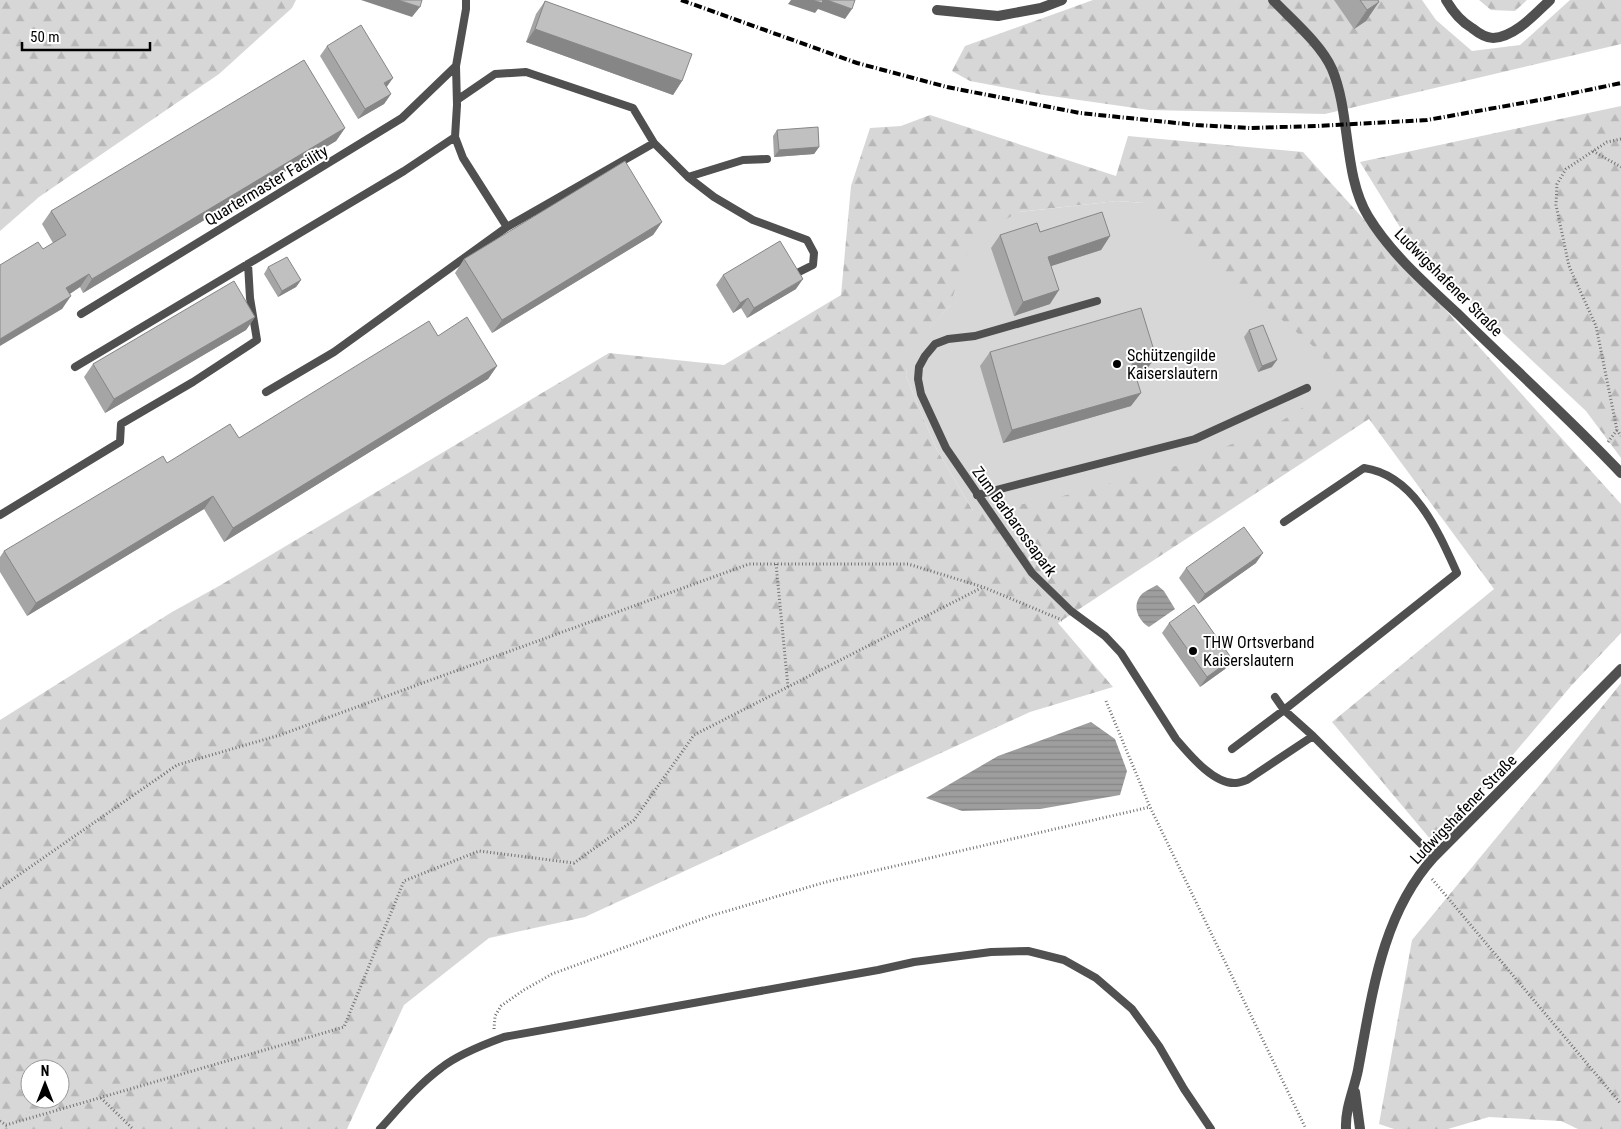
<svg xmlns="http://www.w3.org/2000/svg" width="1621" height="1129" font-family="'Roboto Condensed',sans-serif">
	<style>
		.forest { fill: url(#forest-firs); fill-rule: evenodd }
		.pitch { fill: #d7d7d7 }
		.water { fill: url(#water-rules) }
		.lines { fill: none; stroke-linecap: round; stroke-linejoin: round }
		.path { stroke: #727272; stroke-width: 3; stroke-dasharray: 1 2.5; stroke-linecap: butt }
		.service { stroke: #505050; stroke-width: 8 }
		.minor { stroke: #505050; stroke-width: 10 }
		.tertiary { stroke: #505050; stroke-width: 10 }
		.rail { stroke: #000; stroke-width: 4; stroke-dasharray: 8 2.5 1 2.5; stroke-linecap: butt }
		.wall { fill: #a5a5a5 }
		.shaded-wall { fill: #868686 }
		.building { fill: #c0c0c0; stroke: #868686 }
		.poi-dot { fill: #000; stroke: #fff; stroke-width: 2 }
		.labels { text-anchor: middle; stroke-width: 4; stroke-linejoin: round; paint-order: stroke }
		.street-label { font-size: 16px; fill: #000; stroke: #fff }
		.poi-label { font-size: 16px; fill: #000; stroke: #fff; text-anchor: start }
	</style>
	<defs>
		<pattern id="forest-firs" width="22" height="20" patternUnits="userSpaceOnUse" patternTransform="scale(1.25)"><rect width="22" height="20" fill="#d7d7d7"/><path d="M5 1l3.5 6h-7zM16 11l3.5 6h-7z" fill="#b7b7b7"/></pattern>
		<pattern id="water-rules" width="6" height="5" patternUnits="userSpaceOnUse" patternTransform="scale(1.25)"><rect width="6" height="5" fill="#9e9e9e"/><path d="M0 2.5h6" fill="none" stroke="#868686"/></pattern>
	</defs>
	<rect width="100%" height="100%" fill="#fff"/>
	<!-- forest -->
	<path class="forest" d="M0 0H296L292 8 219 74 39 197 0 231Z
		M1093 0H1422L1436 20 1472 51 1520 45 1570 0H1621V44L1325 114 1149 110 1044 95 970 81 952 71 965 46Z
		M1479 0H1527L1515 11 1491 10Z
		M1621 106V458L1586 411 1414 250 1360 162Z
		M930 115 1116 176 1128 136 1303 152 1621 504V633L1571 686 1436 846 1332 722 1494 589 1369 419 1058 623 1113 687 1030 712 585 917 489 938 404 1005 347 1129H0V720L172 612 219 586 609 353 724 365 841 295 851 186 870 128 901 126ZM1117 201 1144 203 973 511 936 448 906 376 909 350 950 306 1019 212ZM30 1069H60V1099H30Z
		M1621 683V1129H1578L1561 1121 1489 1117 1448 1129H1394L1379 1124 1412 940 1543 781Z"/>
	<!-- pitch -->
	<path class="pitch" d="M1117 201 1144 203 1320 352 1335 378 1324 394 1269 429 1183 464 1044 501 973 511 936 448 906 376 908 350 950 306 964 258 981 233 1019 212Z"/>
	<!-- water -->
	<path class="water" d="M1157 585 1164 591 1175 609 1149 627C1137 620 1131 604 1143 593 1147 590 1152 588 1157 585Z
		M1091 722 1115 739 1127 771 1120 795 1040 809 962 811 926 798 998 756Z"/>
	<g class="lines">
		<!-- path -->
		<path class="path" d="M1621 139 1607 142 1566 169 1557 184 1556 205 1569 266 1596 326 1617 430 1621 436
			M1593 151 1621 167
			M1608 442 1617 430
			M776 564 788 687
			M1106 701 1150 807 1306 1129
			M1432 879 1621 1104
			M0 888 177 765 280 735 749 564H908L983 587 1062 620
			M494 1029 495 1016 501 1006 524 990 552 974 710 916 826 882 1150 807
			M101 1098 133 1129
			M0 1121 6 1125 344 1027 404 881 479 851 574 863 634 820 694 735 983 587"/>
		<!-- service -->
		<path class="service" d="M456 66 457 105 455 137 463 158 507 227
			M457 100 495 74 526 72 633 108 654 143 688 177 743 160 767 159
			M688 177 714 197 753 220 807 240 814 253 813 265 793 275
			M1097 301 975 336 948 339 935 344 925 356 919 367 918 379 921 394 946 448 1032 573 1071 611 1105 636 1121 653 1176 739C1189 754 1214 785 1236 783 1240 783 1244 781 1247 780L1313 736
			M81 314 402 118 456 66 466 9V0
			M75 367 404 171 455 137
			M266 392 334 352 507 227 654 143
			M977 495 1195 439 1307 388
			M0 515 120 442 121 424 193 382 257 340 250 298 248 264
			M1275 697 1284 710 1313 736 1434 857
			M1232 749 1284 710 1457 573C1438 531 1414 475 1364 468L1284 522
			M380 1129C399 1108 418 1085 441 1068 457 1055 485 1044 504 1037L878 970 914 962 991 952 1028 951 1064 960 1096 978 1132 1009 1159 1046 1184 1089 1211 1129"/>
		<!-- minor -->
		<path class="minor" d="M1446 0C1453 12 1460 21 1472 28 1477 32 1486 38 1493 38 1515 37 1535 14 1550 0
			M937 10 998 16 1041 8 1062 0"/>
		<!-- tertiary -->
		<path class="tertiary" d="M1273 0C1292 20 1321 44 1332 69 1351 114 1343 175 1368 216 1391 254 1426 284 1458 314 1512 367 1569 418 1621 473
			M1355 1092 1360 1129
			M1346 1129C1345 1108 1354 1090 1358 1070 1372 996 1381 915 1434 857L1621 669"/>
		<!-- rail -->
		<path class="rail" d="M681 0 857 63 947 87 1080 113 1196 125 1250 128 1317 126 1427 120 1545 99 1621 83"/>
	</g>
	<!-- wall -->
	<path class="wall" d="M1334 0H1378L1366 21 1354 29Z
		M545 1 682 81 673 95 526 42 536 14Z
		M327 46 386 87 391 94 384 104 358 119 320 56Z
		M345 128 336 141 83 293 80 287 70 294 62 309 43 249 53 243 42 224 51 211Z
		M777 130 819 147 814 154 774 157 773 136Z
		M662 222 653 235 492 333 455 273 464 259Z
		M1040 232 1110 236 1101 250 1051 266 1050 304 1014 316 991 248 1000 235Z
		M268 267 301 280 296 287 278 297 264 274Z
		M723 275 796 289 747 318 741 308 733 313 716 285Z
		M255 317 246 330 105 413 84 377 93 364Z
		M1249 330 1272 367 1258 372 1244 337Z
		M438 336 497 366 488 379 224 542 204 509 27 616 0 572V557L4 551 167 463 239 438Z
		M990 352 1146 370 1135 374 1131 406 1003 443 980 366Z
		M1256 563 1198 604 1179 578 1186 568Z
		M1169 623 1232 659 1225 669 1200 687 1162 633Z"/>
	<!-- shaded-wall -->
	<path class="shaded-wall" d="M361 0H398L420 7 412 17Z
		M791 0H827L852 9 845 19 818 9 815 13 788 4Z
		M1379 2 1366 21 1354 29 1367 10Z
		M535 29 682 81 673 95 526 42Z
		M393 78 386 88 384 83Z
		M391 94 384 104 358 119 365 109Z
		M345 128 336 141 83 293 92 279Z
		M819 147 814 154 774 157 779 150Z
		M662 222 653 235 492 333 502 320Z
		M1110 236 1101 250 1039 270 1048 257Z
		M89 274 80 287 57 302 66 288Z
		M803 279 796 289 747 318 754 308Z
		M301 280 296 287 278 297 282 291Z
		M1059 290 1050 304 1014 316 1023 302Z
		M71 296 62 309 0 346V339Z
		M748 298 741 308 733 313 740 303Z
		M255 317 246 330 105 413 114 399Z
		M1156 357 1146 370 1123 377 1132 364Z
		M1277 360 1272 367 1258 372 1262 366Z
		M497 366 488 379 224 542 233 528Z
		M1141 393 1131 406 1003 443 1012 430Z
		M213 496 204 509 27 616 36 603Z
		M1263 553 1256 563 1198 604 1205 594Z
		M1232 659 1225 669 1200 687 1207 677Z"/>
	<!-- building -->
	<path class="building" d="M398 0H422L420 7Z
		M812 0H823L822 3Z
		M827 0H855L852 9Z
		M1360 0H1378L1379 2 1367 10Z
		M545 1 692 54 682 81 535 29Z
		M361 25 393 78 384 83 391 94 365 109 327 46Z
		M304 60 345 128 92 279 89 274 66 288 71 296 0 339V265L38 242 43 249 66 235 51 211Z
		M818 127 819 147 779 150 777 130Z
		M625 161 662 222 502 320 464 259Z
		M1102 212 1110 236 1048 257 1059 290 1023 302 1000 235 1037 223 1040 232Z
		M780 241 803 279 754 308 748 298 740 303 723 275Z
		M287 257 301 280 282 291 268 267Z
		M234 281 255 317 114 399 93 364Z
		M1141 308 1156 357 1132 364 1141 393 1012 430 990 352Z
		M467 317 497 366 233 528 213 496 36 603 4 551 163 456 167 463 230 424 239 438 429 321 438 336Z
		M1263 325 1277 360 1262 366 1249 330Z
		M1244 527 1263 553 1205 594 1186 568Z
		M1194 605 1232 659 1207 677 1169 623Z"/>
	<!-- markers -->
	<g class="poi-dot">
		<circle cx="1117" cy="364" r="5"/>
		<circle cx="1193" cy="651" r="5"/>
	</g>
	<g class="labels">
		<!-- street labels -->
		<g class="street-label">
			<text transform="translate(266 185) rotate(-31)" y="6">Quartermaster Facility</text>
			<text transform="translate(1449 282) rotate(45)" y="6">Ludwigshafener Straße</text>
			<text transform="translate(1015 521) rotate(54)" y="6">Zum Barbarossapark</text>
			<text transform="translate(1463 809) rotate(-46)" y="6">Ludwigshafener Straße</text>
		</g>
		<!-- poi labels -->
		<g class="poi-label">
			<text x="1127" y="361">Schützengilde<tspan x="1127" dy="18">Kaiserslautern</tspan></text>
			<text x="1203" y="648">THW Ortsverband<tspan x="1203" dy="18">Kaiserslautern</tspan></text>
		</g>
	</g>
	<!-- north arrow -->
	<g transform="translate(45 1084)"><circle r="24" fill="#ffffff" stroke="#999999"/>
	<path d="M0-4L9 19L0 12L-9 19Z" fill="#000000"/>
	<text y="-8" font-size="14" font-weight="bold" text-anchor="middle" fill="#000000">N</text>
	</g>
	<!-- scale -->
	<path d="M22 42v8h128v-8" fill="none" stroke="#000000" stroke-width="2.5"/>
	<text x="30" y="42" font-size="15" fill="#000000" stroke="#ffffff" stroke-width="4" paint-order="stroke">50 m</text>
</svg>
